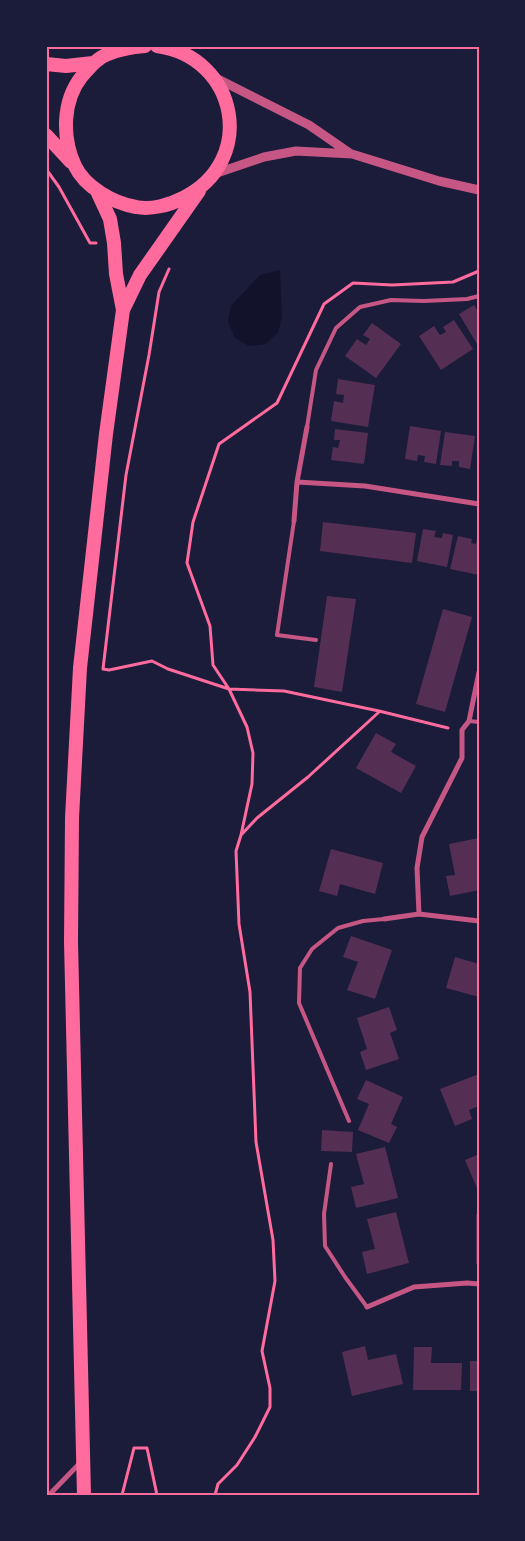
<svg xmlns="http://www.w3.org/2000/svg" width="525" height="1541" font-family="Jost,sans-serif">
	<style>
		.water { fill: #12122b }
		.building { fill: #542f53 }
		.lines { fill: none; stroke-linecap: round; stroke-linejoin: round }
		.path { stroke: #ff6b9d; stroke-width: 3 }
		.service { stroke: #c65784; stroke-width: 4 }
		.minor { stroke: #c65784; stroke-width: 5 }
		.tertiary { stroke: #c65784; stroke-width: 9 }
		.trunk { stroke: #ff6b9d; stroke-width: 14 }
		.neatline { fill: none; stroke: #ff6b9d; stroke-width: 2 }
	</style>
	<rect width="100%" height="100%" fill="#1b1b3a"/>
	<!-- water -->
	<path class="water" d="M280 270 282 316 278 332 266 344 249 346 235 338 228 322 231 306 260 275Z"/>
	<!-- building -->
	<path class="building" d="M474 305 479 313V343L477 344 459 314Z
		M454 320 473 349 441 370 419 336 434 326 440 335 446 332 443 327Z
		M372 323 401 344 376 378 345 356 357 339 366 345 370 339 363 335Z
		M338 379 375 385 368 427 331 421 334 401 343 403 344 395 336 394Z
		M410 426 441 431 436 464 424 462 425 456 418 455 417 461 405 459Z
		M335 429 368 433 364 464 331 460 333 447 338 448 340 440H334Z
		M445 432 475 436 470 469 459 467V461H452V466L440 465Z
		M323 522 416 533 412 563 320 551Z
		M423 529 436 531 434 537 442 538 443 533 453 535 447 567 417 561Z
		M458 536 472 539 471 543 476 544 477 538 479 539V575L450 569Z
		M327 596 356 599 342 692 314 687Z
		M443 609 472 617 445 712 416 704Z
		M376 733 396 744 391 752 416 766 401 793 356 768Z
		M479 838V890L450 896 446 876 455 875 449 844Z
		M331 849 383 863 375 894 340 884 337 896 319 891Z
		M351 936 392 950 375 999 347 990 358 962 343 957Z
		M455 957 479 964V997L446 988Z
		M389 1007 397 1030 390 1033 399 1059 366 1070 360 1052 367 1049 357 1018Z
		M479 1074V1106L469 1110 472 1119 455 1126 440 1089Z
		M366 1080 403 1097 391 1124 397 1127 389 1143 358 1130 369 1104 357 1099Z
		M322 1130 353 1132 352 1152 321 1151Z
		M385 1147 398 1198 356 1208 351 1187 364 1184 356 1154Z
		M479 1154V1193L465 1160Z
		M396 1212 409 1263 367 1274 362 1252 375 1249 367 1219Z
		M476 1214H479V1264H476Z
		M365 1346 368 1360 396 1354 403 1384 352 1396 342 1352Z
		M414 1347H432L431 1363H462L461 1390H413Z
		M470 1361H479V1391H470Z"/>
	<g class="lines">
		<!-- path -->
		<path class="path" d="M46 169 59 187 90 243H96
			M169 269 159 292 149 355 126 475 103 669 109 670 152 661 168 669 229 689 284 691 379 711 448 728
			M242 834 257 818 308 777 379 712
			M122 1495 134 1448H147L157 1495
			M215 1495 218 1484 237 1465 255 1437 270 1407V1388L262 1351 275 1281 273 1240 256 1142 250 992 239 924 236 851 241 835 252 784 253 753 247 727 229 689 213 665 210 626 187 563 193 522 219 444 277 403 324 304 353 283 392 285 453 282 479 271"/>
		<!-- service -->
		<path class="service" d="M307 427 316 370 336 328 360 307 391 300 424 301 467 299 479 296
			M294 521 277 635 316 640
			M469 721 479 722
			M349 1121 299 1003 300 968 312 949 338 928 363 921 384 919
			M331 1164 324 1214 325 1246 345 1277 367 1307"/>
		<!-- minor -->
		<path class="minor" d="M297 482 365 486 479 504
			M294 521 297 482 307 427
			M419 914 417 868 422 837 462 758V730L469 721 479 672
			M384 919 419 914 479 921
			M367 1307 414 1287 467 1283 479 1284
			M49 1495 80 1463"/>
		<!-- tertiary -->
		<path class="tertiary" d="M214 77 309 125 351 154
			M214 174 264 157 296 151 352 154 439 181 479 190"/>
		<!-- trunk -->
		<path class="trunk" d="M145 46C132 47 120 49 108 54 97 58 90 67 82 76 62 101 62 138 75 166 85 187 113 203 136 207 151 210 170 205 183 198 258 161 238 57 157 46
			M46 64 66 66 93 63
			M46 135 71 162
			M123 310 140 275 199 191
			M84 1495 71 942 72 818 80 668 106 434 123 310 116 274 114 243 110 219 97 191"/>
	</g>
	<!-- border -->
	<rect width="525" height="1541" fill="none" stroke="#1b1b3a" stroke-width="95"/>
	<rect x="48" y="48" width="430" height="1446" class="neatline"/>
</svg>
